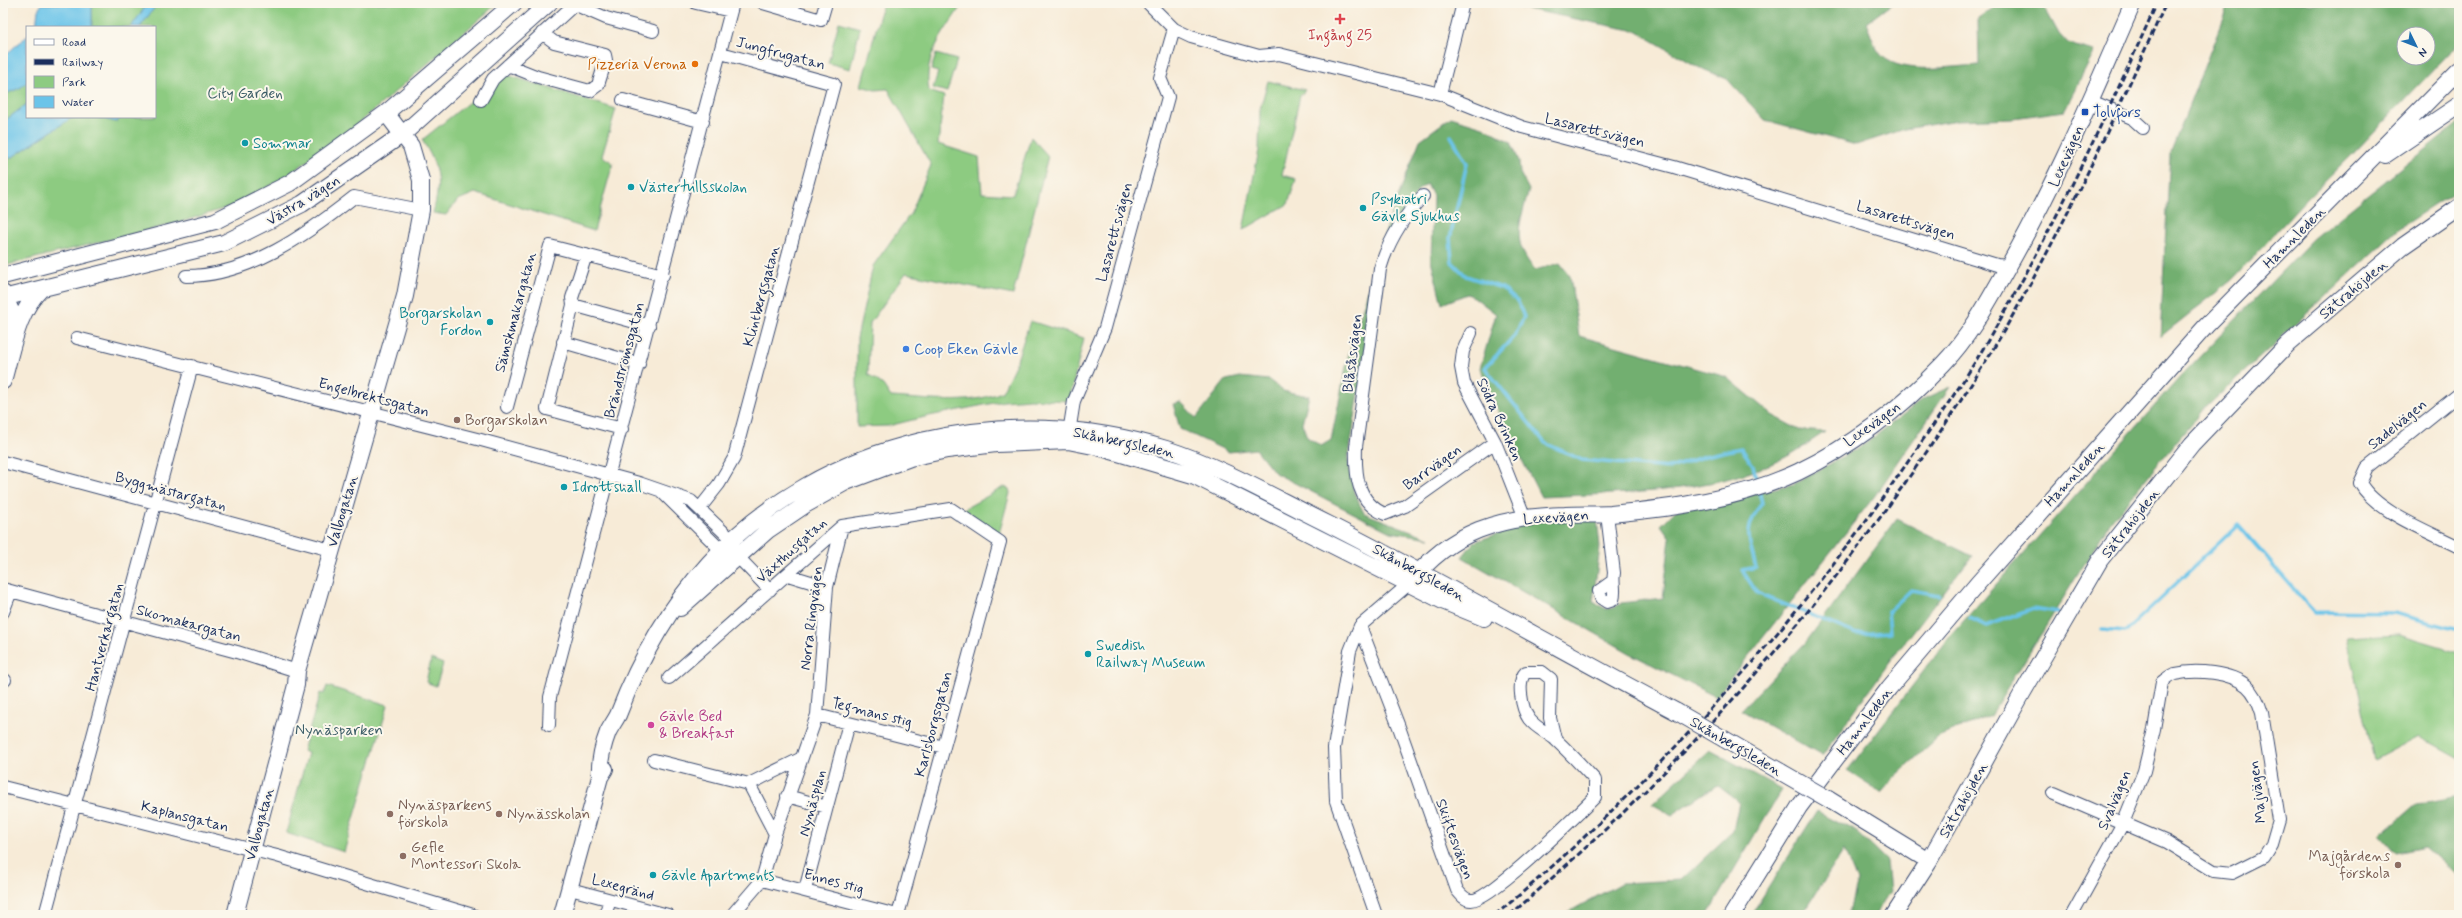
<svg xmlns="http://www.w3.org/2000/svg" width="2462" height="918" font-family="Mynerve,sans-serif">
	<style>
		.green { fill: #8dcb81; stroke: #547d70 }
		.forest { fill: #72af6f; stroke: #466f66; fill-rule: evenodd }
		.water { fill: #6bc4e9; stroke: #437aa4 }
		.lines { fill: none; stroke-linecap: round; stroke-linejoin: round }
		.stream { stroke: #6bc4e9; stroke-width: 3.5 }
		.street-casing { stroke: #3c4b70; stroke-width: 14 }
		.secondary-casing { stroke: #3c4b70; stroke-width: 18 }
		.street { stroke: #fff; stroke-width: 12 }
		.secondary { stroke: #fff; stroke-width: 16 }
		.rail { stroke: #1b2f5e; stroke-width: 3; stroke-dasharray: 6 3; stroke-linecap: butt }
		.secondary-bridge-casing { stroke: #3c4b70; stroke-width: 18; stroke-linecap: butt }
		.secondary-bridge { stroke: #fff; stroke-width: 16 }
		.health-dot { fill: #e0444e; stroke: #fbf7ec; stroke-width: 1.5 }
		.food-dot { fill: #e8710a; stroke: #fbf7ec; stroke-width: 1.5 }
		.transit-dot { fill: #1a4fb4; stroke: #fbf7ec; stroke-width: 1.5 }
		.culture-dot { fill: #0f9aa8; stroke: #fbf7ec; stroke-width: 1.5 }
		.shop-dot { fill: #3f7fe0; stroke: #fbf7ec; stroke-width: 1.5 }
		.education-dot { fill: #8d6e63; stroke: #fbf7ec; stroke-width: 1.5 }
		.hotel-dot { fill: #d1479c; stroke: #fbf7ec; stroke-width: 1.5 }
		.labels { text-anchor: middle; stroke-width: 4; stroke-linejoin: round; paint-order: stroke }
		.health-label { font-size: 15px; fill: #be3a42; stroke: #fbf7ec }
		.street-label { font-size: 15px; fill: #1b2f5e; stroke: #fbf7ec }
		.food-label { font-size: 15px; fill: #c56008; stroke: #fbf7ec; text-anchor: end }
		.park-label { font-size: 15px; fill: #3d5e68; stroke: #fbf7ec }
		.transit-label { font-size: 15px; fill: #164399; stroke: #fbf7ec; text-anchor: start }
		.culture-label { font-size: 15px; fill: #0d838f; stroke: #fbf7ec; text-anchor: start }
		.shop-label { font-size: 15px; fill: #366cbe; stroke: #fbf7ec; text-anchor: start }
		.education-label { font-size: 15px; fill: #785e54; stroke: #fbf7ec; text-anchor: start }
		.hotel-label { font-size: 15px; fill: #b23c85; stroke: #fbf7ec; text-anchor: start }
	</style>
	<rect width="100%" height="100%" fill="#fbf7ec"/>
	<filter id="ink" filterUnits="userSpaceOnUse"><feTurbulence type="fractalNoise" baseFrequency=".025" numOctaves="2"/><feDisplacementMap in="SourceGraphic" scale="8" xChannelSelector="R" yChannelSelector="G"/><feConvolveMatrix kernelMatrix="1 2 1 2 8 2 1 2 1" color-interpolation-filters="sRGB"/></filter>
	<filter id="wash" filterUnits="userSpaceOnUse"><feTurbulence type="fractalNoise" baseFrequency=".012" numOctaves="4" result="noise"/><feDisplacementMap in="SourceGraphic" scale="16" xChannelSelector="R" yChannelSelector="G"/><feGaussianBlur stdDeviation="0.9" result="paint"/><feColorMatrix in="noise" values="0 0 0 0 0 0 0 0 0 0 0 0 0 0 0 0 0 1.4 0 .05"/><feComposite in="paint" operator="in"/></filter>
	<g filter="url(#wash)">
		<rect width="100%" height="100%" fill="#f7ebd7"/>
		<!-- green -->
		<path class="green" d="M92 3H148L131 27H92Z
			M158 3H498L352 129 281 180 232 206 181 222 3 266V161L14 156 73 117H97L116 122 122 117H155V27H140Z
			M883 3H951L961 6C943 34 923 56 929 91L944 96 938 144 979 157 982 193 1013 195 1031 137 1048 156 1013 295 906 273 870 323 868 374 883 385 891 397C928 399 967 406 1002 392L1016 363 1030 321 1084 338 1069 401 1030 399 1004 401 929 416 888 426 857 427V338L873 266 911 213 931 165 888 89 875 90 861 86Z
			M839 22 860 28 850 69 828 63Z
			M936 54 957 60 947 92 933 88 938 72 931 70Z
			M504 74 616 109 602 156 613 163 594 231 475 193 458 200 446 215 433 213C441 183 439 166 422 140Z
			M1268 81 1305 90 1300 96 1282 175 1296 179 1288 204 1243 230 1259 150 1260 109Z
			M27 82V104L3 122V95L20 88Z
			M1004 487 1009 489 1010 493 999 534 964 509Z
			M2399 634 2459 652V758L2419 736 2374 760 2347 637Z
			M431 659 443 664 436 686 426 682Z
			M327 686 388 705 344 852 286 833 308 753 303 751 320 693 324 694Z"/>
		<!-- forest -->
		<path class="forest" d="M1522 3H1893L1866 23C1870 32 1875 49 1882 56 1904 76 1951 66 1979 65L1978 18 2001 3H2042L2059 34 2068 44 2095 51 2064 111 2014 118 1958 120 1905 129 1856 145 1765 120 1727 79 1698 67 1636 31 1521 8Z
			M2229 3H2459V43L2350 157 2306 200 2232 280 2160 337 2170 154ZM2404 34H2428V58H2404Z
			M1451 117 1483 127 1511 142 1519 161 1520 173 1529 190C1520 223 1510 241 1535 270L1560 263 1570 276 1579 336 1727 377 1772 415 1799 430 1825 432C1812 440 1800 450 1786 457 1712 495 1622 493 1541 497L1507 431 1480 368 1496 314 1474 297 1467 294 1442 304 1431 260 1433 196 1427 184 1418 190 1380 262 1348 461 1354 493 1364 513 1430 538 1390 532 1275 473 1256 449 1229 452 1180 429 1173 404 1181 402 1196 418 1226 380 1240 377 1269 380 1283 391 1309 396 1302 423 1307 437 1321 446 1331 440 1348 357 1389 220 1420 140Z
			M2459 122V189L2399 228 2201 412 2111 521 1991 715 1938 737 1895 777 1881 793 1847 771 1952 634 2181 376 2313 239Z
			M1950 387 1874 497 1716 697 1633 655 1462 557 1474 542 1509 530 1526 519 1597 516 1600 547 1593 602 1606 609 1614 608 1621 603 1663 598 1670 538 1661 525 1676 510 1794 484 1865 444 1923 399Z
			M1897 519 1972 556 1891 660 1822 756 1741 710 1806 642Z
			M1710 750 1782 789 1707 915H1563L1621 883 1681 880 1733 831 1739 802 1717 785 1672 815 1652 804Z
			M2459 796V877L2425 847 2396 853 2380 835 2416 804Z
			M1817 811 1857 832 1887 861 1890 891 1875 915H1848L1857 881 1844 850 1802 915H1751Z"/>
		<!-- water -->
		<path class="water" d="M92 3V27H36L38 10 42 4Z
			M148 3H158L140 27H131Z
			M27 36V82L20 88 3 95V57Z
			M27 104V117H73L14 156 3 161V122Z
			M97 117H122L116 122Z"/>
		<g class="lines">
			<!-- stream -->
			<path class="stream" d="M1451 136 1467 163 1450 238 1452 262 1466 276 1502 288 1518 302 1524 317 1515 335 1485 368 1545 443 1582 460 1670 468 1705 456 1741 448 1753 465 1757 483
				M1759 491 1762 503C1743 530 1748 538 1756 567L1742 570 1757 593 1857 634 1890 632 1888 612 1911 590 1939 595
				M1970 618 1986 626 2033 608 2058 612
				M2102 630 2125 632 2238 525 2314 612 2393 613 2459 630"/>
		</g>
	</g>
	<g filter="url(#ink)">
		<g class="lines">
			<defs>
				<path id="street" d="M696 3 731 11
					M763 3 821 20 826 3
					M1148 3 1174 29 1191 37 1259 56 1279 54 1440 94 1522 127 1674 167 1997 265 2009 266
					M574 4 606 18 653 31
					M508 65 538 77 590 91 598 85 606 60 605 55 554 42 542 33
					M1440 94 1463 3
					M481 100 493 79 576 3
					M623 100 703 122
					M2091 101 2132 118 2143 128
					M1423 196C1404 216 1388 242 1380 269L1356 447C1355 474 1357 503 1385 514L1405 506 1495 442
					M586 255 572 298 573 305 547 409 622 429
					M186 276C249 276 306 235 354 197L421 210
					M573 305 649 326
					M1471 333 1463 351 1461 367 1464 383 1495 442 1525 518
					M77 338 481 440 639 483 691 501 732 540 735 548
					M563 342 639 364
					M2459 394 2367 468 2360 483C2376 512 2430 532 2459 547
					M507 407 550 246 663 275
					M1068 439 1074 401 1105 328 1168 97 1160 78 1174 29
					M3 462 331 550
					M662 492 721 550 737 556 770 590
					M700 508 719 484 734 458 834 84 721 53
					M1607 514 1614 573C1612 583 1616 590 1613 600L1607 602 1601 598 1599 591 1613 581
					M788 575 827 587
					M3 589 237 652 297 671
					M3 612 11 591
					M1360 626 1399 727 1457 890C1461 895 1465 900 1471 900 1489 902 1579 813 1595 797V780C1583 767 1570 753 1556 740 1547 732 1537 729 1529 719 1522 709 1516 681 1526 672H1542L1551 679 1550 718 1555 739
					M669 678 842 526 951 509 1000 542 898 915
					M3 680H5
					M817 715 944 747
					M549 725 550 697 733 3
					M654 760 749 784
					M3 787 277 856 473 915
					M2053 793 2167 842 2214 871 2232 873 2264 857 2272 844 2279 820 2262 713C2259 703 2255 693 2247 686 2231 672 2195 669 2175 674 2170 675 2165 680 2162 682L2154 729 2144 771 2123 823 2072 915
					M787 796 827 807
					M775 834 749 784 800 759
					M762 880 897 915
					M570 889 668 915
					M805 890 849 723
					M45 915 192 366
					M605 915 610 900
					M732 915 762 880 775 834 817 715 827 587 842 526
					M1376 915 1336 801 1334 748 1350 651 1360 626 1410 583"/>
				<path id="secondary" d="M2385 155 2459 105
					M3 276 215 221 290 183 386 113 514 3
					M3 293 12 313 13 334
					M3 298 224 243 302 204 403 134 549 3
					M3 381C12 350 17 312 41 289
					M1410 583C1451 530 1501 517 1565 515 1581 514 1596 515 1611 514 1674 508 1740 499 1798 472 1852 446 1902 407 1943 364 1969 337 1987 304 2005 272 2055 186 2093 94 2133 3
					M680 608 768 530 805 505 846 482 910 458 947 450 996 444 1068 441 1098 447 1193 475 1445 602 1484 618
					M1724 739 1781 772
					M600 777C599 763 603 745 608 732 611 726 615 721 618 715 639 660 670 606 709 563 822 439 1009 400 1166 449 1222 467 1275 498 1328 524 1446 584 1560 650 1677 712
					M1828 799 1929 861
					M235 915 296 685 297 671 405 296 421 210V180L411 146 386 113
					M562 915 600 777 605 769
					M1732 915 1799 807 1889 688 1979 582 2206 326 2459 70
					M1894 915 1929 861 2023 692 2100 560 2192 444 2288 344 2403 246 2459 207"/>
			</defs>
			<!-- street casing -->
			<use href="#street" class="street-casing"/>
			<!-- secondary casing -->
			<use href="#secondary" class="secondary-casing"/>
			<!-- street -->
			<use href="#street" class="street"/>
			<!-- secondary -->
			<use href="#secondary" class="secondary"/>
			<!-- rail -->
			<path class="rail" d="M1495 915C1550 871 1601 822 1651 772 1749 672 1837 566 1916 450 1933 425 1951 400 1967 375 2041 256 2100 130 2157 3
				M1510 915C1569 864 1627 811 1681 755 1794 638 1894 507 1981 369 2053 252 2110 128 2166 3"/>
			<defs>
				<path id="secondary-bridge" d="M1677 712 1724 739
					M1781 772 1828 799"/>
			</defs>
			<!-- secondary-bridge casing -->
			<use href="#secondary-bridge" class="secondary-bridge-casing"/>
			<!-- secondary-bridge -->
			<use href="#secondary-bridge" class="secondary-bridge"/>
		</g>
	</g>
	<!-- markers -->
	<path class="health-dot" d="M1338 13h4v4h4v4h-4v4h-4v-4h-4v-4h4z"/>
	<circle class="food-dot" cx="695" cy="64" r="4"/>
	<rect class="transit-dot" x="2081" y="108" width="8" height="8" rx="2"/>
	<g class="culture-dot">
		<circle cx="245" cy="143" r="4"/>
		<circle cx="631" cy="187" r="4"/>
		<circle cx="1363" cy="208" r="4"/>
		<circle cx="490" cy="322" r="4"/>
		<circle cx="564" cy="487" r="4"/>
		<circle cx="1088" cy="654" r="4"/>
		<circle cx="653" cy="875" r="4"/>
	</g>
	<circle class="shop-dot" cx="906" cy="349" r="4"/>
	<g class="education-dot">
		<circle cx="457" cy="420" r="4"/>
		<circle cx="390" cy="814" r="4"/>
		<circle cx="499" cy="814" r="4"/>
		<circle cx="403" cy="856" r="4"/>
		<circle cx="2398" cy="865" r="4"/>
	</g>
	<circle class="hotel-dot" cx="651" cy="725" r="4"/>
	<g class="labels">
		<!-- health labels -->
		<g class="health-label">
			<text x="1340" y="40">Ingång 25</text>
		</g>
		<!-- street labels -->
		<g class="street-label">
			<text transform="translate(781 53) rotate(15)" y="5">Jungfrugatan</text>
			<text transform="translate(1595 130) rotate(14)" y="5">Lasarettsvägen</text>
			<text transform="translate(2066 156) rotate(-66)" y="5">Lexevägen</text>
			<text transform="translate(303 200) rotate(-31)" y="5">Västra vägen</text>
			<text transform="translate(1906 220) rotate(17)" y="5">Lasarettsvägen</text>
			<text transform="translate(1114 232) rotate(-75)" y="5">Lasarettsvägen</text>
			<text transform="translate(2294 237) rotate(-45)" y="5">Hamnleden</text>
			<text transform="translate(2353 289) rotate(-40)" y="5">Sätrahöjden</text>
			<text transform="translate(761 296) rotate(-75)" y="5">Klintbergsgatan</text>
			<text transform="translate(515 312) rotate(-75)" y="5">Sämskmakargatan</text>
			<text transform="translate(1352 353) rotate(-83)" y="5">Blåsåsvägen</text>
			<text transform="translate(624 360) rotate(-75)" y="5">Brändströmsgatan</text>
			<text transform="translate(374 397) rotate(15)" y="5">Engelbrektsgatan</text>
			<text transform="translate(1500 419) rotate(65)" y="5">Södra Brinken</text>
			<text transform="translate(1872 424) rotate(-36)" y="5">Lexevägen</text>
			<text transform="translate(2397 424) rotate(-39)" y="5">Sadelvägen</text>
			<text transform="translate(1124 442) rotate(12)" y="5">Skånbergsleden</text>
			<text transform="translate(1432 467) rotate(-35)" y="5">Barrvägen</text>
			<text transform="translate(2074 474) rotate(-48)" y="5">Hamnleden</text>
			<text transform="translate(171 491) rotate(15)" y="5">Byggmästargatan</text>
			<text transform="translate(342 511) rotate(-73)" y="5">Valbogatan</text>
			<text transform="translate(1556 517) rotate(-4)" y="5">Lexevägen</text>
			<text transform="translate(2130 523) rotate(-52)" y="5">Sätrahöjden</text>
			<text transform="translate(791 550) rotate(-42)" y="5">Växthusgatan</text>
			<text transform="translate(1419 572) rotate(29)" y="5">Skånbergsleden</text>
			<text transform="translate(811 618) rotate(-83)" y="5">Norra Ringvägen</text>
			<text transform="translate(189 623) rotate(15)" y="5">Skomakargatan</text>
			<text transform="translate(104 637) rotate(-75)" y="5">Hantverkargatan</text>
			<text transform="translate(872 712) rotate(14)" y="5">Tegmans stig</text>
			<text transform="translate(1864 721) rotate(-53)" y="5">Hamnleden</text>
			<text transform="translate(933 724) rotate(-75)" y="5">Karlsborgsgatan</text>
			<text transform="translate(1736 746) rotate(30)" y="5">Skånbergsleden</text>
			<text transform="translate(2257 792) rotate(-97)" y="5">Majvägen</text>
			<text transform="translate(1963 800) rotate(-61)" y="5">Sätrahöjden</text>
			<text transform="translate(2114 800) rotate(-67)" y="5">Svalvägen</text>
			<text transform="translate(812 803) rotate(-75)" y="5">Nynäsplan</text>
			<text transform="translate(185 816) rotate(14)" y="5">Kaplansgatan</text>
			<text transform="translate(259 824) rotate(-75)" y="5">Valbogatan</text>
			<text transform="translate(1455 839) rotate(70)" y="5">Skiftesvägen</text>
			<text transform="translate(834 881) rotate(15)" y="5">Ennes stig</text>
			<text transform="translate(623 887) rotate(15)" y="5">Lexegränd</text>
		</g>
		<!-- food labels -->
		<g class="food-label">
			<text x="687" y="69">Pizzeria Verona</text>
		</g>
		<!-- park labels -->
		<g class="park-label">
			<text x="245" y="98">City Garden</text>
			<text x="339" y="735">Nynäsparken</text>
		</g>
		<!-- transit labels -->
		<g class="transit-label">
			<text x="2093" y="117">Tolvfors</text>
		</g>
		<!-- culture labels -->
		<g class="culture-label">
			<text x="253" y="148">Sommar</text>
			<text x="639" y="192">Västertullsskolan</text>
			<text x="1371" y="204">Psykiatri<tspan x="1371" dy="17">Gävle Sjukhus</tspan></text>
			<text x="482" y="318" text-anchor="end">Borgarskolan<tspan x="482" dy="17">Fordon</tspan></text>
			<text x="572" y="492">Idrottshall</text>
			<text x="1096" y="650">Swedish<tspan x="1096" dy="17">Railway Museum</tspan></text>
			<text x="661" y="880">Gävle Apartments</text>
		</g>
		<!-- shop labels -->
		<g class="shop-label">
			<text x="914" y="354">Coop Eken Gävle</text>
		</g>
		<!-- education labels -->
		<g class="education-label">
			<text x="465" y="425">Borgarskolan</text>
			<text x="398" y="810">Nynäsparkens<tspan x="398" dy="17">förskola</tspan></text>
			<text x="507" y="819">Nynässkolan</text>
			<text x="411" y="852">Gefle<tspan x="411" dy="17">Montessori Skola</tspan></text>
			<text x="2390" y="861" text-anchor="end">Majgårdens<tspan x="2390" dy="17">förskola</tspan></text>
		</g>
		<!-- hotel labels -->
		<g class="hotel-label">
			<text x="659" y="721">Gävle Bed<tspan x="659" dy="17">&amp; Breakfast</tspan></text>
		</g>
	</g>
	<!-- margin -->
	<rect width="2462" height="918" fill="none" stroke="#fbf7ec" stroke-width="16"/>
	<!-- legend -->
	<rect x="26" y="26" width="130" height="92" fill="#fbf7ec" stroke="#a1a7b3"/>
	<rect x="34" y="39" width="20" height="6" fill="#ffffff" stroke="#a1a7b3"/>
	<text x="62" y="46" font-size="12" fill="#1b2f5e">Road</text>
	<rect x="34" y="59" width="20" height="6" fill="#1b2f5e" stroke="#a1a7b3"/>
	<text x="62" y="66" font-size="12" fill="#1b2f5e">Railway</text>
	<rect x="34" y="76" width="20" height="12" fill="#8dcb81" stroke="#a1a7b3"/>
	<text x="62" y="86" font-size="12" fill="#1b2f5e">Park</text>
	<rect x="34" y="96" width="20" height="12" fill="#6bc4e9" stroke="#a1a7b3"/>
	<text x="62" y="106" font-size="12" fill="#1b2f5e">Water</text>
	<!-- north arrow -->
	<g transform="translate(2416 46) rotate(133)"><circle r="19" fill="#fbf7ec" stroke="#a1a7b3"/>
	<path d="M0-3L7 15L0 10L-7 15Z" fill="#1f6fb2"/>
	<text y="-6" font-size="11" font-weight="bold" text-anchor="middle" fill="#1b2f5e">N</text>
	</g>
</svg>
